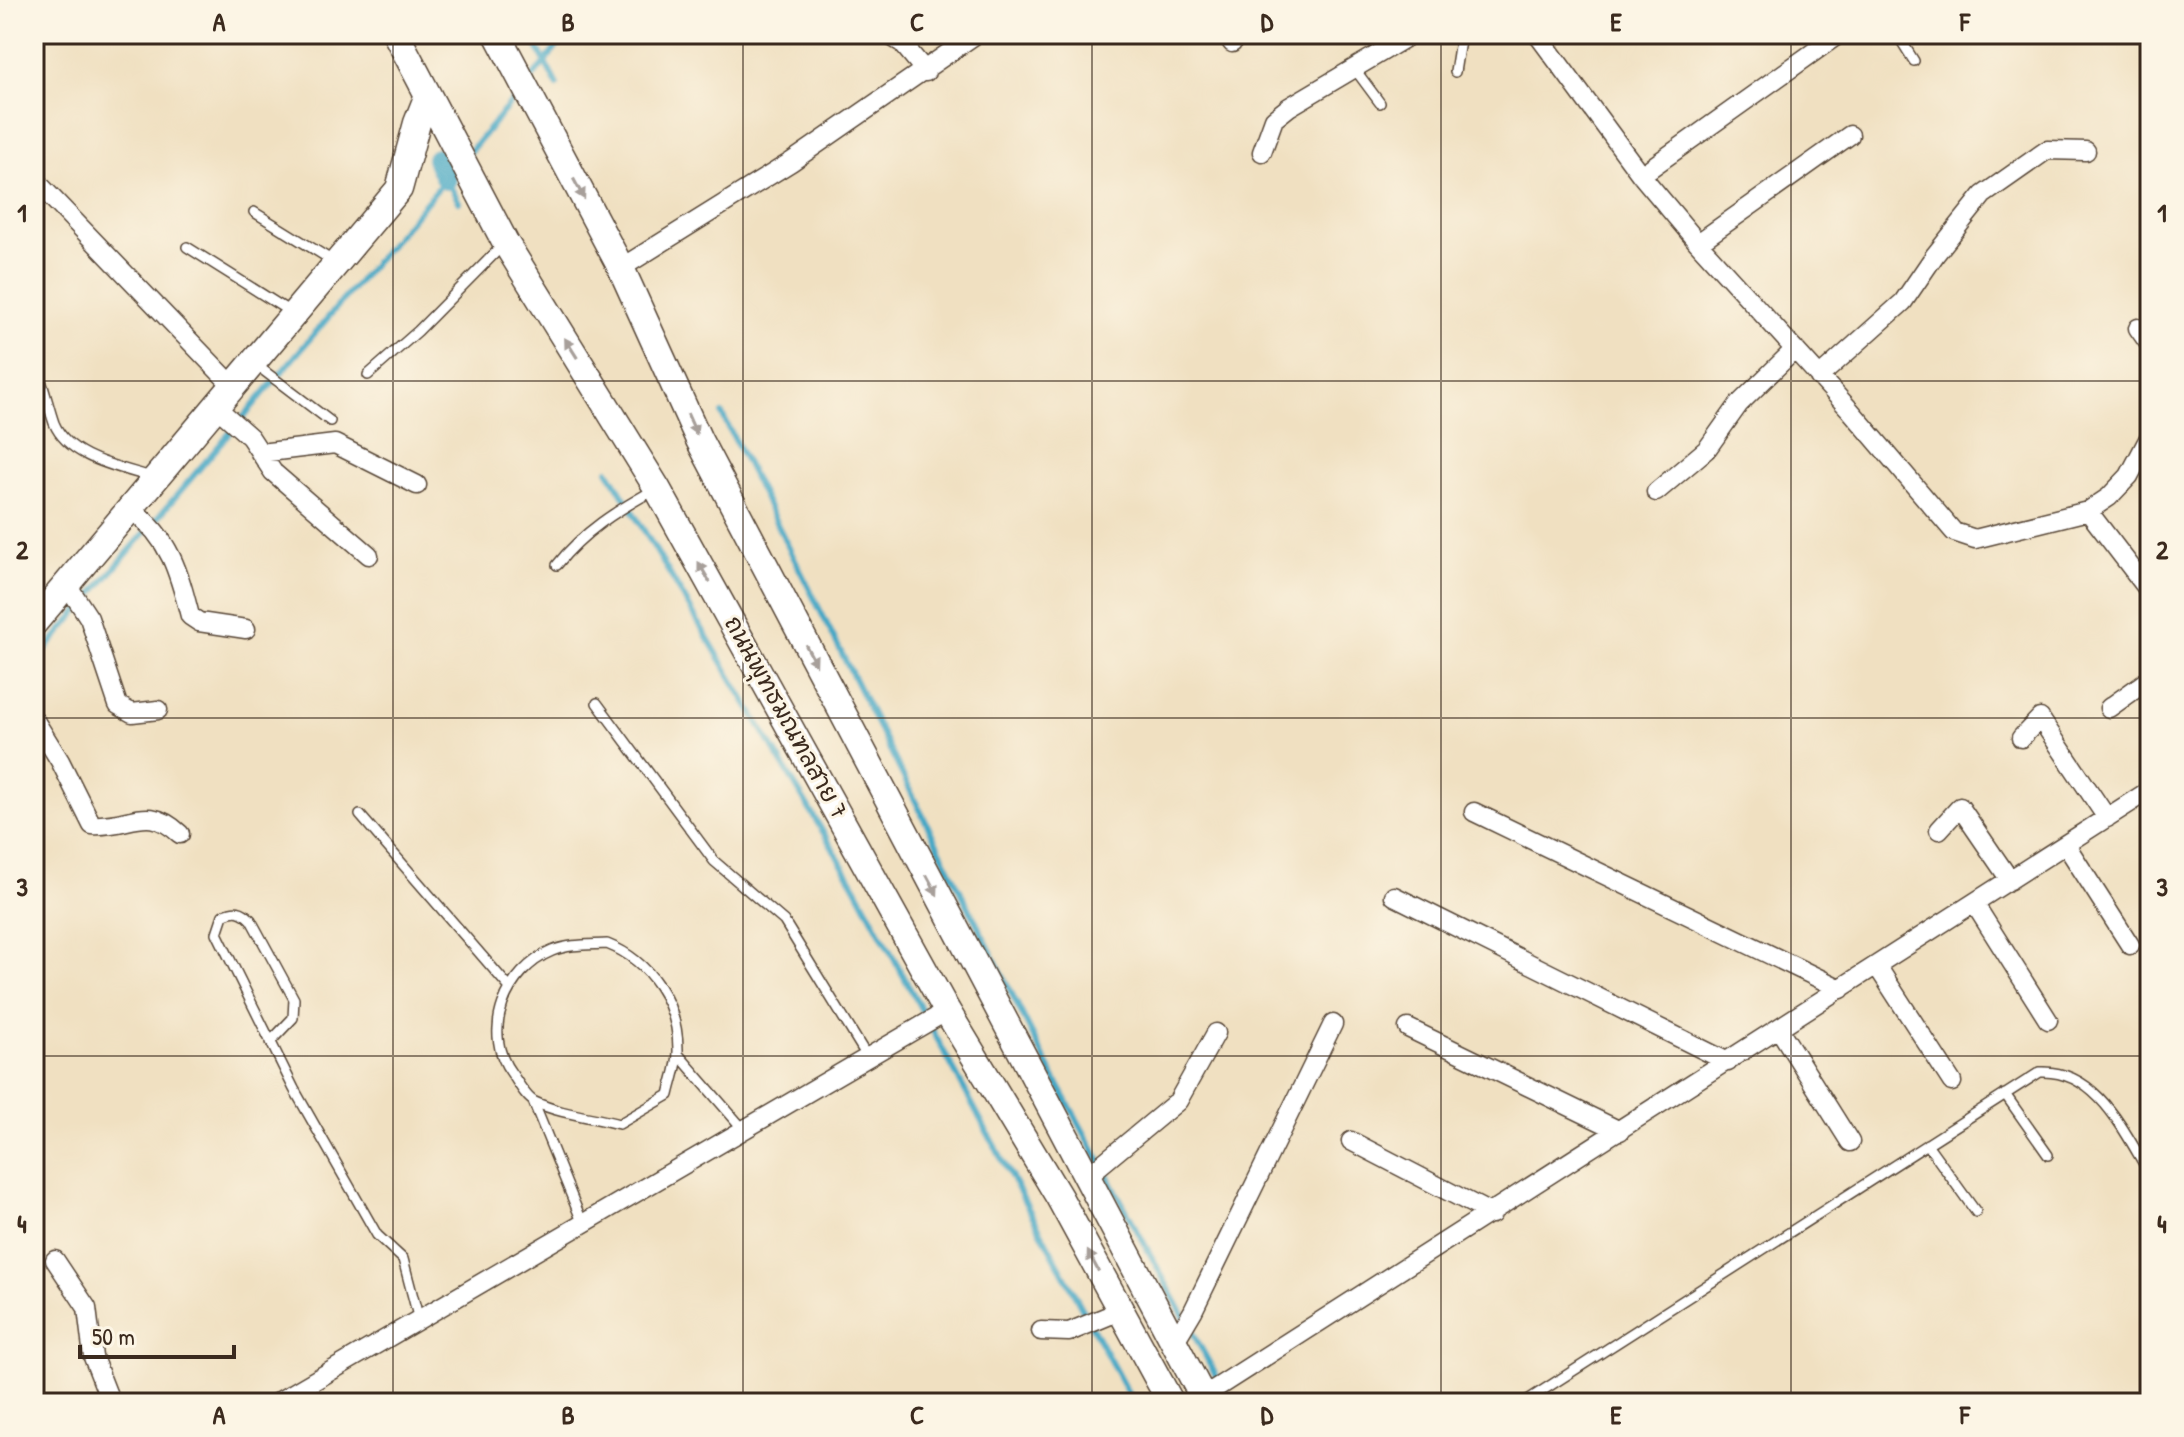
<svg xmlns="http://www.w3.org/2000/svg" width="2184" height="1437" font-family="'Patrick Hand','Playpen Sans Thai',sans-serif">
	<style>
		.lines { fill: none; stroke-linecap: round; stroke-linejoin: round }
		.stream { stroke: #45a7c5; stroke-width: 6 }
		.canal { stroke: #45a7c5; stroke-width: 22 }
		.lane-casing { stroke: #564536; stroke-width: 12 }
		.street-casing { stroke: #564536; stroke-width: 21 }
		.secondary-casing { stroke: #564536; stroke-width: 29 }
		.lane { stroke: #fff; stroke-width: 9 }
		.street { stroke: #fff; stroke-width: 18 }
		.secondary { stroke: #fff; stroke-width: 26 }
		.oneway { fill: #a79f9a }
		.grid { fill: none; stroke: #3b2a1e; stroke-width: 2; stroke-opacity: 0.55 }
		.labels { text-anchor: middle; stroke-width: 6; stroke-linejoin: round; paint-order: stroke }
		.street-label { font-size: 24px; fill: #3b2a1e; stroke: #fcf5e5 }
		.neatline { fill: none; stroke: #3b2a1e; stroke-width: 3 }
		.grid-label { font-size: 26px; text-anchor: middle; font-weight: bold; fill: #3b2a1e }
	</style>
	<rect width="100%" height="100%" fill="#fcf5e5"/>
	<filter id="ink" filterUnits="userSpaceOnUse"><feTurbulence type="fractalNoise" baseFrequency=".0125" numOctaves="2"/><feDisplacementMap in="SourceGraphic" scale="16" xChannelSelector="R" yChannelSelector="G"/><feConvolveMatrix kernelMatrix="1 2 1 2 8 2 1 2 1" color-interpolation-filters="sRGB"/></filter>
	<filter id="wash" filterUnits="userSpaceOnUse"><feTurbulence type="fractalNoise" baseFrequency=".006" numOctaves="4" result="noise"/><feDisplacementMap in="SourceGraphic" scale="32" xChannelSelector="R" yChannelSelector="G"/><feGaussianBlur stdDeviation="1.8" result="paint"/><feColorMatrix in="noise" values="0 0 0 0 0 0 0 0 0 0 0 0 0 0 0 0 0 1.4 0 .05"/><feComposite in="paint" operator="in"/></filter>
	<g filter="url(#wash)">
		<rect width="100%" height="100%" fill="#f0e0c1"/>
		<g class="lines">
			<!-- stream -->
			<path class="stream" d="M534 41 557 85
				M529 82 567 34
				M467 155 519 93
				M446 179 459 202
				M722 414 1048 1066 1231 1403
				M608 470 855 886 1133 1403
				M34 663 457 166"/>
			<!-- canal -->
			<path class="canal" d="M437 159 446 179"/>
		</g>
	</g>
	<g filter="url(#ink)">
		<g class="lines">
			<defs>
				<path id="lane" d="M1897 34 1914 61
					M1354 68 1380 103
					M1455 72 1461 34
					M254 212 333 261
					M187 247 292 313
					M34 364C44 383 47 403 54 423 69 459 121 467 154 478
					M255 364 330 421
					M368 375 418 331 503 245
					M557 565C584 531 616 511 654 490
					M597 703 714 861 784 921 868 1058
					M360 815 509 987
					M607 944C650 961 679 1004 678 1052 678 1066 672 1081 669 1095L619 1124C593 1117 560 1114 535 1102 526 1098 518 1082 512 1074 480 1032 506 970 552 951 569 944 588 945 607 944Z
					M270 1042 293 1018 294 999 251 920C242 910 235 909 223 915L217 933 294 1089 377 1235 403 1259 419 1320
					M678 1054 744 1130
					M2005 1094 2048 1155
					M533 1101 583 1224
					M1927 1144 1976 1212
					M1523 1403 2040 1072C2097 1069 2124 1132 2150 1174"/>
				<path id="street" d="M887 34 902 43 926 72
					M1227 34 1232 43
					M1537 34 1641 175 1698 243 1850 410 1954 532 1975 539 2088 511 2109 497 2129 476 2150 436
					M1262 152 1274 119 1289 107 1412 34
					M1641 175 1839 34
					M34 179 234 387
					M1698 243 1850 135
					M621 268 791 162 976 34
					M2138 328 2150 345
					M1819 377 1903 302 1935 255 1983 195 2047 150 2086 151
					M216 407 250 437 273 472 369 555
					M260 453 335 444 417 485
					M1656 492 1707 449 1739 404 1793 351
					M132 510C170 538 179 573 190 616L199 622 246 629
					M2088 511 2150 592
					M68 586 89 618 118 705 132 713 158 710
					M2109 708 2148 680 2150 683
					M34 719 60 761 92 825C131 828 146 802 180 834
					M2021 738 2040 718 2107 818
					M1474 812 1841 989
					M1939 830 1960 807 2010 880
					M2066 845 2130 945
					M1394 896 1728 1062
					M1974 903 2048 1020
					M1877 966 1952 1082
					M1408 1028 1620 1131
					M1779 1029 1850 1142
					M1351 1141 1492 1214
					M1085 1178 1178 1101 1216 1033
					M55 1260 87 1308 93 1357 111 1403
					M1041 1331 1069 1332 1120 1311
					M1174 1343 1193 1311 1333 1024
					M1202 1397 2150 790
					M276 1403 947 1011"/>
				<path id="secondary" d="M396 34 505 242 657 488 947 1011 1059 1197 1171 1403
					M497 34 621 268 699 440 1206 1403
					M34 623 399 189 417 123 428 95"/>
			</defs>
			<!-- lane casing -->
			<use href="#lane" class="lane-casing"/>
			<!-- street casing -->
			<use href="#street" class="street-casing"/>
			<!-- secondary casing -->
			<use href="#secondary" class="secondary-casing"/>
			<!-- lane -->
			<use href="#lane" class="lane"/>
			<!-- street -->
			<use href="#street" class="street"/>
			<!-- secondary -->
			<use href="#secondary" class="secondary"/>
		</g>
		<!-- one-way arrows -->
		<defs><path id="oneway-solid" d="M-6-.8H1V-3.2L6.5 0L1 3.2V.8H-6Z" transform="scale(2)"/></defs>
		<g class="oneway">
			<use href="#oneway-solid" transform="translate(579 189) rotate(62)"/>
			<use href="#oneway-solid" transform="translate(571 348) rotate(-122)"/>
			<use href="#oneway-solid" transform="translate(692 424) rotate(66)"/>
			<use href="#oneway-solid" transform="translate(704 572) rotate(-120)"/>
			<use href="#oneway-solid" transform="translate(811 655) rotate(62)"/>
			<use href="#oneway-solid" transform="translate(932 885) rotate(62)"/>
			<use href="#oneway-solid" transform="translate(1093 1261) rotate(-118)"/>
		</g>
	</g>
	<!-- grid -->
	<path class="grid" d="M393 34V1403M743 34V1403M1092 34V1403M1441 34V1403M1791 34V1403M34 381H2150M34 718H2150M34 1056H2150"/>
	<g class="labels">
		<!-- street labels -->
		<g class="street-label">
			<text transform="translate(786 717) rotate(61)" y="8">ถนนพุทธมณฑลสาย 7</text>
		</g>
	</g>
	<!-- margin -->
	<rect width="2184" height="1437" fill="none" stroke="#fcf5e5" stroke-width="88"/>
	<!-- scale -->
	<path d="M80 1345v12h154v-12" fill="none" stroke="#3b2a1e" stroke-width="4"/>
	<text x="92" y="1345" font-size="24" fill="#3b2a1e" stroke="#fcf5e5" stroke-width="6" paint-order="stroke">50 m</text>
	<rect x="44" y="44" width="2096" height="1349" class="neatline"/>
	<g class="grid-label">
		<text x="219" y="31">A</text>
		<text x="568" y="31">B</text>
		<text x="917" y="31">C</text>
		<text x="1267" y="31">D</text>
		<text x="1616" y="31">E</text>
		<text x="1965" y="31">F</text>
		<text x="22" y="222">1</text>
		<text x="2162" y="222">1</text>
		<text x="22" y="559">2</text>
		<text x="2162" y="559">2</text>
		<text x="22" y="896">3</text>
		<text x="2162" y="896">3</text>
		<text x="22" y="1233">4</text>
		<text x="2162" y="1233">4</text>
		<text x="219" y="1424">A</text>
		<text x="568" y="1424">B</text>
		<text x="917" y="1424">C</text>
		<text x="1267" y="1424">D</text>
		<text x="1616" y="1424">E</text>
		<text x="1965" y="1424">F</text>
	</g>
</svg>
